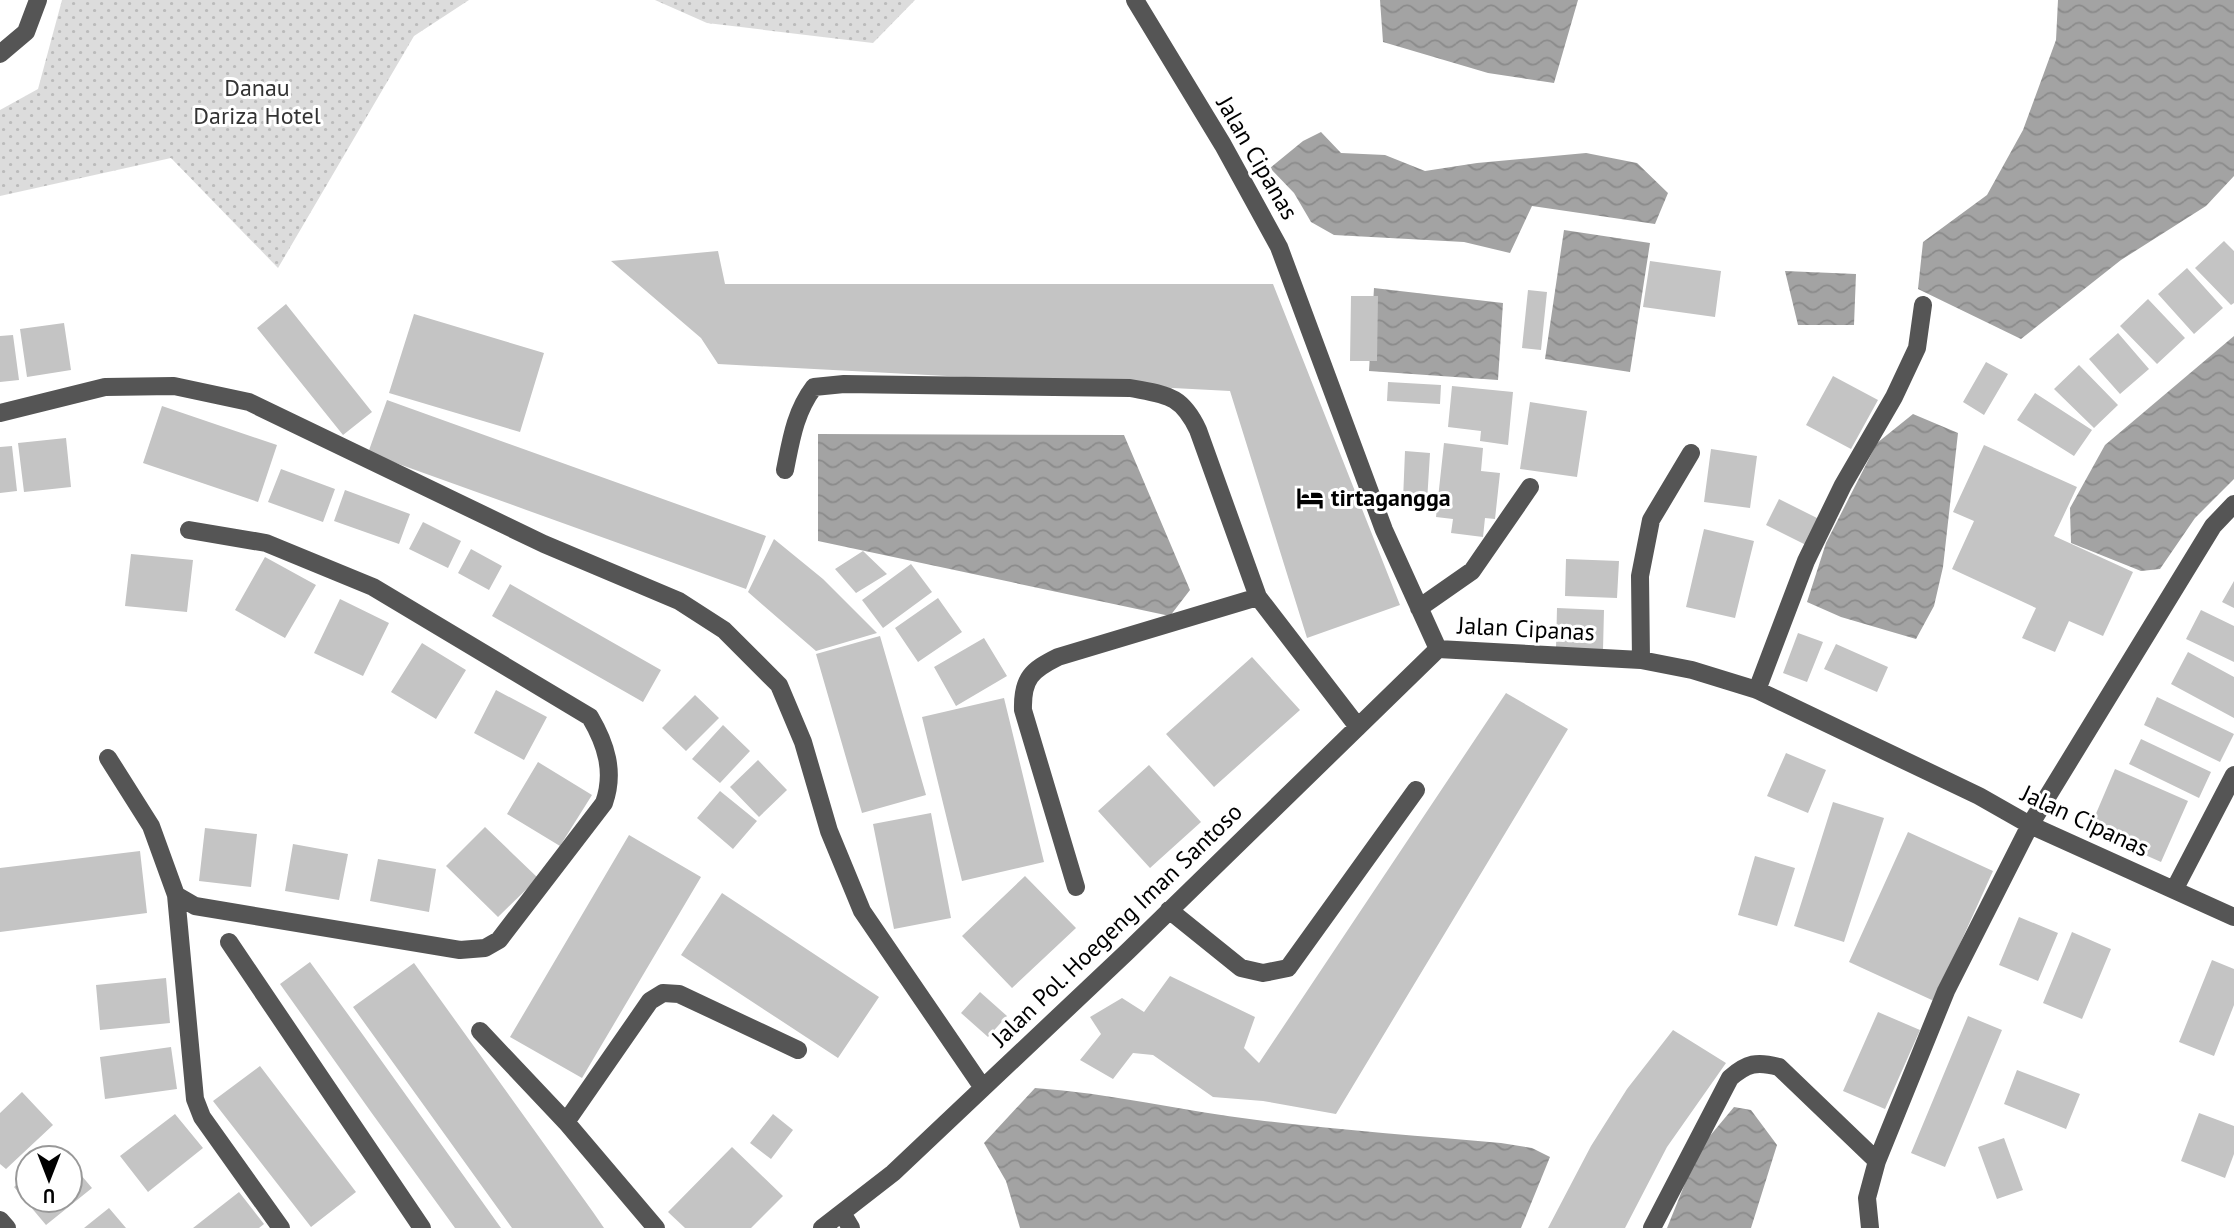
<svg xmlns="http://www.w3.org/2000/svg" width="2234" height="1228" font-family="'PT Sans',sans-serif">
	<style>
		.grass { fill: url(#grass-dots) }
		.water { fill: url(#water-waves) }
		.building { fill: #c4c4c4 }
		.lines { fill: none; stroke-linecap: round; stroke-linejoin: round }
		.minor { stroke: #555; stroke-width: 18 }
		.labels { text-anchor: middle; stroke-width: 6; stroke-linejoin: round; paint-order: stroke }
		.park-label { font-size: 24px; fill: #333; stroke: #fff }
		.street-label { font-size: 24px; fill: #000; stroke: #fff }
		.poi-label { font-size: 24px; font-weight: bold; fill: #000; stroke: #fff; text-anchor: start }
	</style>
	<defs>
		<pattern id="grass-dots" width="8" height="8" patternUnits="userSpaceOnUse" patternTransform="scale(1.75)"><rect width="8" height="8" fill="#dcdcdc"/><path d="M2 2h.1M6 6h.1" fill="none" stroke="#bbb" stroke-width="1.8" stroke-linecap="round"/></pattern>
		<pattern id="water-waves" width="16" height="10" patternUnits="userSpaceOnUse" patternTransform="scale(1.75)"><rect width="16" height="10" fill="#a3a3a3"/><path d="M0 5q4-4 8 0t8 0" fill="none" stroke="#8b8b8b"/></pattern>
	</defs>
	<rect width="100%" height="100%" fill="#fff"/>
	<!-- grass -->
	<path class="grass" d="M62 0H469L414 36 278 268 171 158 0 196V110L38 89Z
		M655 0H915L873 43 707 23Z"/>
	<!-- water -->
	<path class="water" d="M1578 0 1554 83 1488 73 1383 42 1380 0Z
		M2058 0H2234V176L2206 206 2121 260 2021 339 1918 289 1923 242 1987 195 2023 130 2056 40Z
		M1321 132 1341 153 1385 155 1425 171 1477 163 1586 153 1637 163 1668 193 1655 224 1532 206 1510 253 1464 242 1334 235 1311 222 1294 193 1270 168 1303 141Z
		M1564 230 1650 243 1630 372 1545 359Z
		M1785 271 1856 274 1854 325H1798Z
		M1374 288 1503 303 1498 380 1369 371Z
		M2234 336V479L2195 518 2160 569 2141 571 2071 543 2070 508 2105 445Z
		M1913 414 1958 433 1943 567 1934 606 1916 639 1841 617 1807 602 1826 543 1877 443Z
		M818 434 1124 435 1190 590 1170 616 818 541Z
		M1035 1088C1109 1093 1183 1111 1257 1120 1338 1130 1420 1136 1501 1143L1532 1148 1550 1157 1521 1228H1020L1006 1181 984 1143Z
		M1734 1107 1751 1110 1777 1145 1751 1228H1667L1699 1149Z"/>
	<!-- building -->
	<path class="building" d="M2224 241 2234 251V303L2231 305 2195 268Z
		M718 251 725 284H1273L1400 605 1307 638 1230 391 718 364 701 338 611 261Z
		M1650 261 1721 271 1715 317 1643 307Z
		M2187 268 2223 308 2194 334 2158 294Z
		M1528 290 1547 292 1541 350 1522 348Z
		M1351 296H1378L1377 361H1350Z
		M2148 299 2185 338 2157 364 2120 326Z
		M286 304 372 412 343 435 257 328Z
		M414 314 544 353 520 432 389 393Z
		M64 323 71 370 27 377 20 329Z
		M2118 333 2149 369 2120 394 2089 359Z
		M13 335 19 380 0 382V336Z
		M1986 362 2008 374 1984 415 1963 402Z
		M2079 365 2118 405 2094 428 2054 389Z
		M1833 376 1878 400 1851 449 1806 425Z
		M1388 382 1441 385 1440 404 1387 401Z
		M1452 386 1513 392 1508 445 1480 441 1481 431 1448 427Z
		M2035 393 2092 430 2074 456 2017 420Z
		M387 400 766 536 746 589 368 453Z
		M1530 402 1587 411 1577 477 1520 469Z
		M162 406 277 445 258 502 143 463Z
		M66 438 71 487 24 492 18 443Z
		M1444 443 1483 448 1481 471 1500 473 1495 519 1485 518 1483 537 1451 533 1453 519 1436 517Z
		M1984 445 2077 487 2054 536 2133 572 2103 636 2069 621 2055 652 2022 638 2036 608 1952 569 1974 521 1953 512Z
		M12 446 17 491 0 493V447Z
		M1711 449 1757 456 1750 508 1704 502Z
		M1405 451 1430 453 1427 502 1403 500Z
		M281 469 335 489 323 522 268 502Z
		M345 490 410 514 399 544 334 521Z
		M1779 499 1819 519 1806 545 1766 525Z
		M423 522 461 541 448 568 409 549Z
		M1704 529 1754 541 1735 618 1686 607Z
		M774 539 823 579 877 633 816 651 748 592Z
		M471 549 502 566 489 590 458 573Z
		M863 551 887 574 856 593 835 569Z
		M131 554 193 560 187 612 125 606Z
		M265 557 316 585 285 638 235 610Z
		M1566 559 1619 561 1617 598 1565 596Z
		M911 564 932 592 883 628 862 600Z
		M2234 581V608L2222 602Z
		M510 584 661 670 643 702 492 616Z
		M938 598 962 632 918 662 895 628Z
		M340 599 389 623 363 676 314 653Z
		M1557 608 1604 610 1603 650 1556 649Z
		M2201 610 2234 626V662L2186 639Z
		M1798 633 1823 642 1807 682 1783 673Z
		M880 636 926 795 862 813 816 654Z
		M984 638 1007 676 956 706 934 667Z
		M422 643 466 670 436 719 391 692Z
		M1836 644 1888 667 1877 692 1824 669Z
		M2188 652 2234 677V718L2171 684Z
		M1252 657 1300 710 1214 787 1166 734Z
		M496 690 547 717 524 760 474 733Z
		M1506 693 1568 729 1336 1114 1263 1101 1213 1097 1153 1055 1133 1053 1113 1079 1080 1060 1101 1034 1090 1017 1122 998 1144 1012 1170 976 1255 1017 1244 1048 1259 1063Z
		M695 695 719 718 686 751 662 728Z
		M2157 697 2234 734 2220 762 2144 725Z
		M1004 698 1044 862 962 881 922 717Z
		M723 725 750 751 720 783 692 759Z
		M2141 739 2211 772 2199 798 2129 764Z
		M1786 753 1826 770 1808 813 1767 796Z
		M758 760 787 790 759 817 730 787Z
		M538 762 592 795 560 846 507 814Z
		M1149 765 1201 822 1150 868 1098 811Z
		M2115 769 2188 801 2161 862 2089 830Z
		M720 791 757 821 733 849 697 818Z
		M1833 802 1884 818 1844 942 1794 926Z
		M931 813 951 918 894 929 873 824Z
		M485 827 538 878 498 917 446 866Z
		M205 828 257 834 251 887 199 881Z
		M1908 832 1993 871 1934 1001 1849 962Z
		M629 835 701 877 582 1078 510 1037Z
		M293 844 348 854 339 900 285 891Z
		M140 851 147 913 0 932V868Z
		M1755 856 1795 868 1777 926 1738 915Z
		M378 859 436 869 429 912 370 901Z
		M1025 876 1076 928 1012 988 962 936Z
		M722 893 879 997 838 1058 681 955Z
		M2019 917 2058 933 2038 981 1999 965Z
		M2072 932 2111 949 2082 1019 2043 1003Z
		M2212 960 2234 969V1005L2214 1056 2179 1042Z
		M310 962 363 1035 501 1228H455L371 1112 280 984Z
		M414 963 593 1212 604 1228H512L420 1100 353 1007Z
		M166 978 170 1023 100 1030 96 985Z
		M980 992 1007 1016 988 1037 961 1013Z
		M1878 1012 1920 1030 1885 1109 1843 1091Z
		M1968 1016 2002 1030 1945 1167 1911 1153Z
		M1673 1030 1726 1063 1667 1147 1625 1228H1548L1591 1146 1627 1089Z
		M171 1047 177 1089 105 1099 100 1057Z
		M260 1066 356 1192 311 1227 213 1101Z
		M2017 1070 2080 1094 2066 1129 2004 1104Z
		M22 1092 53 1125 6 1169 0 1164V1113Z
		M2199 1113 2234 1126V1154L2225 1178 2181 1161Z
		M175 1114 203 1148 148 1192 120 1156Z
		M773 1114 793 1130 771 1159 750 1143Z
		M2004 1138 2023 1190 1997 1199 1978 1147Z
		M732 1147 783 1196 751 1228H685L668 1212Z
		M70 1162 92 1188 46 1225 14 1187 28 1176V1200H70Z
		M239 1192 264 1224 259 1228H193Z
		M109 1208 126 1228H84Z"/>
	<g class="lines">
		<!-- minor -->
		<path class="minor" d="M1135 0 1223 145 1279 247 1384 530 1438 649
			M0 54 26 32 38 0
			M0 413 105 387 174 386 249 402 544 544 679 601 724 630 779 685 803 742 829 831 862 911 983 1088
			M785 470C791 440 795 412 814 387L844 384 1130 388C1166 395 1181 394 1198 430L1258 597 1358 727
			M1419 608 1472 571 1530 487
			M1438 649 1641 660 1692 670 1757 690 1979 796 2030 825 2234 917
			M1641 660 1640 576 1651 520 1691 453
			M1757 690 1806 561 1843 485 1894 397 1917 348 1923 305
			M108 758 151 826 176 895 195 906 460 950 485 948 499 940 604 803C615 772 606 744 590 717L373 587 266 543 189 530
			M1076 887 1023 710C1022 678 1032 670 1058 657L1258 597
			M2174 890 2234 775
			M176 895 195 1099 202 1117 281 1228
			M1169 910 1241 968 1263 973 1288 968 1416 790
			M229 942 422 1228
			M480 1031 566 1122 656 1228
			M566 1122 650 1001 663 993 679 994 798 1050
			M842 1213 851 1228
			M0 1220 7 1228
			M822 1228 893 1173 1128 951 1438 649
			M1652 1228 1730 1078C1747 1063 1757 1061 1779 1067L1877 1161
			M1870 1228 1867 1198 1877 1161 1946 991 2030 825 2213 526 2234 504"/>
	</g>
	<!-- icons -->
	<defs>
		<symbol id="hotel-bare" viewBox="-9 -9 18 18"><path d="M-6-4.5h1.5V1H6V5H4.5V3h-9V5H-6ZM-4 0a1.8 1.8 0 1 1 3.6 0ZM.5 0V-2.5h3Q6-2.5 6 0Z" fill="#000" stroke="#fff" stroke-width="2.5" paint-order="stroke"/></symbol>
	</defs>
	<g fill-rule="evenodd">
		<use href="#hotel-bare" x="1291" y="479" width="38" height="38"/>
	</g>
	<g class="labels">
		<!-- park labels -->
		<g class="park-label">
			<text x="257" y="96">Danau<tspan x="257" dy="28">Dariza Hotel</tspan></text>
		</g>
		<!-- street labels -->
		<g class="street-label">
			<text transform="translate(1257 158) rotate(60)" y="8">Jalan Cipanas</text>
			<text transform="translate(1526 629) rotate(3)" y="8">Jalan Cipanas</text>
			<text transform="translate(2085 821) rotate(25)" y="8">Jalan Cipanas</text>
			<text transform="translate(1117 925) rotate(-44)" y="8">Jalan Pol. Hoegeng Iman Santoso</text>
		</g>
		<!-- poi labels -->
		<g class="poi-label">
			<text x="1331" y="506">tirtagangga</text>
		</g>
	</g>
	<!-- north arrow -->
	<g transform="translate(49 1179) rotate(180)"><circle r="33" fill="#ffffff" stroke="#999999" stroke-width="2"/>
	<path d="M0-5L12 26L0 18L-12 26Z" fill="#000000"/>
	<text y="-10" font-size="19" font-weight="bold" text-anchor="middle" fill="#000000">U</text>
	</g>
</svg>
